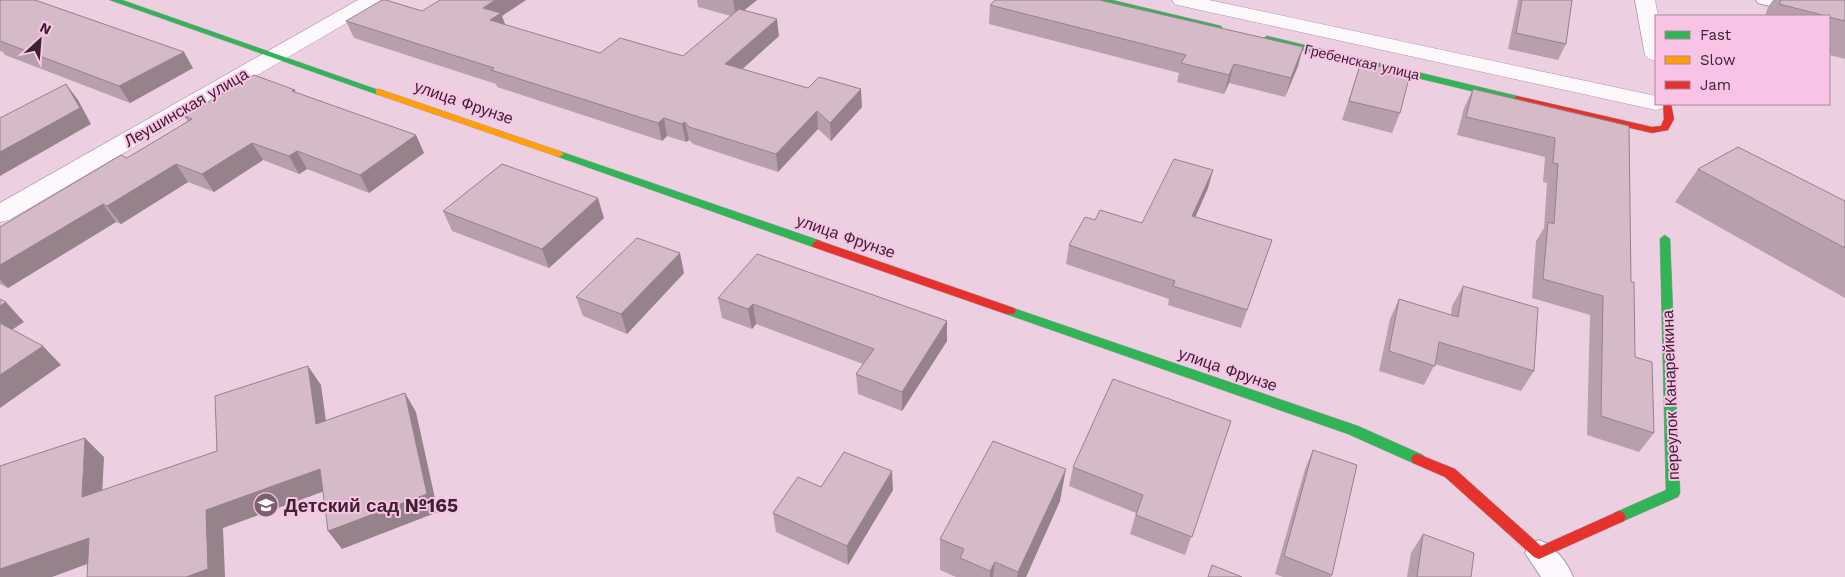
<svg xmlns="http://www.w3.org/2000/svg" width="1845" height="577" font-family="'Work Sans',sans-serif">
	<style>
		.lines { fill: none; stroke-linecap: round; stroke-linejoin: round }
		.lane-casing { stroke: #b098a8; stroke-width: 2 }
		.street-casing { stroke: #b098a8; stroke-width: 1 }
		.fast-casing { stroke: #b098a8; stroke-width: 1 }
		.slow-casing { stroke: #b098a8; stroke-width: 1 }
		.jam-casing { stroke: #b098a8; stroke-width: 1 }
		.lane { fill: #fcf8fb; fill-rule: evenodd }
		.street { fill: #fcf8fb; fill-rule: evenodd }
		.fast { fill: #30b455; fill-rule: evenodd }
		.slow { fill: #ff9f0a; fill-rule: evenodd }
		.jam { fill: #e5322d; fill-rule: evenodd }
		.wall { fill: #b7a0ab }
		.shaded-wall { fill: #95828b }
		.building { fill: #d5bac7; stroke: #95828b }
		.labels { text-anchor: middle; stroke-width: 4; stroke-linejoin: round; paint-order: stroke }
		.far-street-label { font-size: 14px; fill: #3c2334; stroke: #f9c3e5 }
		.street-label { font-size: 16px; fill: #3c2334; stroke: #f9c3e5 }
		.near-poi-label { font-size: 19px; font-weight: bold; fill: #3c2334; stroke: #f9c3e5; text-anchor: start }
	</style>
	<rect width="100%" height="100%" fill="#ecd0e2"/>
	<g class="lines">
		<defs>
			<path id="lane" d="M1756 0H1783L1834 13 1836 16 1829 21V16H1809L1758 3Z
				M1539 540C1555 546 1567 562 1573 577H1541L1525 553 1529 544Z"/>
			<path id="street" d="M358 0H382L379 4 9 220 0 222V203Z
				M1172 0H1209L1656 96V104H1667L1664 108 1656 110 1182 6 1175 4Z
				M1635 0H1655L1658 16H1656V61L1649 59 1645 55Z"/>
			<path id="fast" d="M110 0H122L384 92 379 95 376 94Z
				M1098 0H1112L1221 26 1222 28 1218 31Z
				M1267 36 1517 96 1522 99 1517 102 1264 41 1263 39Z
				M559 151 821 241 822 244 821 247H813L556 156 554 154 556 152Z
				M1665 235 1670 239 1680 493 1678 497 1619 523 1614 521 1612 517 1614 513 1666 490 1660 239Z
				M1010 307 1358 426 1423 455 1425 459 1423 463 1418 464 1413 463 1348 434 1006 314 1004 311Z"/>
			<path id="slow" d="M379 89 562 152 564 154 559 157 556 156 376 94V90Z"/>
			<path id="jam" d="M1517 96 1652 127 1661 126 1664 119 1663 104H1671L1674 119 1668 130 1652 133 1514 101 1512 99Z
				M817 240 1014 308 1016 311 1014 314H1006L813 247 812 244Z
				M1418 454 1455 469 1541 546 1619 511 1624 513 1626 517 1624 521 1539 559 1534 557 1445 477 1413 463 1411 459 1413 455Z"/>
		</defs>
		<!-- lane casing -->
		<use href="#lane" class="lane-casing"/>
		<!-- street casing -->
		<use href="#street" class="street-casing"/>
		<!-- fast casing -->
		<use href="#fast" class="fast-casing"/>
		<!-- slow casing -->
		<use href="#slow" class="slow-casing"/>
		<!-- jam casing -->
		<use href="#jam" class="jam-casing"/>
		<!-- lane -->
		<use href="#lane" class="lane"/>
		<!-- street -->
		<use href="#street" class="street"/>
		<!-- fast -->
		<use href="#fast" class="fast"/>
		<!-- slow -->
		<use href="#slow" class="slow"/>
		<!-- jam -->
		<use href="#jam" class="jam"/>
	</g>
	<!-- wall -->
	<path class="wall" d="M0 0 193 68 130 103 5 55 3 52 0 51Z
		M697 0H757L744 10 779 36 742 69 862 107 831 141 818 129 778 172 693 144 689 140 686 142 667 136 662 141 497 87 496 84 354 38 346 21 422 11 502 16 505 25 600 53 683 56 731 16 698 7Z
		M1518 0H1572L1566 44 1558 60 1508 49Z
		M1773 0H1845V59L1829 55V16H1765L1768 7Z
		M990 5 1303 47 1298 66 1285 97 1229 83 1224 94 1177 82 1179 73 989 24Z
		M1361 62 1400 113 1392 133 1342 120Z
		M1473 89 1629 126 1631 282 1635 357 1654 433 1639 452 1587 435 1590 315 1532 298 1536 241 1544 228 1547 183 1543 182 1545 157 1457 135 1464 108Z
		M295 90 296 93 416 135 424 153 369 193 307 169 299 174 263 160 214 192 188 182 121 224 116 222 8 288 0 284V227L127 158 188 122 184 116Z
		M1698 169 1845 201V298L1675 202Z
		M1213 170 1208 188 1195 217 1272 240 1241 328 1168 305 1169 299 1066 264 1069 245 1142 223Z
		M443 211 604 218 549 268 452 231Z
		M684 273 627 334 583 316 576 297Z
		M1463 286 1534 371 1521 391 1435 364 1424 385 1379 371 1390 319 1399 299 1451 315 1452 306Z
		M718 298 947 321V341L902 411 858 394 856 374 863 364 756 324 752 329 722 318Z
		M1231 421 1185 555 1130 534 1136 513 1069 486 1073 467Z
		M1313 450 1332 575 1331 577H1283L1275 574 1305 469Z
		M821 487 893 490 848 565 776 532 773 513Z
		M1060 501 1026 577H956L940 570V539Z
		M1423 534 1471 577H1407L1411 553Z"/>
	<!-- shaded-wall -->
	<path class="shaded-wall" d="M495 0H526L502 16 507 30 496 37 483 8Z
		M733 0H757L736 17Z
		M777 19 779 36 728 82 725 64Z
		M1303 47 1298 66 1285 97 1291 78Z
		M184 52 193 68 130 103 119 86Z
		M1234 64 1229 83 1224 94 1229 75Z
		M66 84 78 100 91 124 0 176V152Z
		M861 89 862 107 831 141 830 123Z
		M817 111 818 129 778 172 776 154Z
		M664 118 667 136 662 141 658 123Z
		M685 122 689 140 686 142 682 124Z
		M416 135 424 153 369 193 360 175Z
		M252 143 263 160 214 192 202 174Z
		M297 151 307 169 299 174 289 156Z
		M176 164 188 182 121 224 107 206Z
		M1213 170 1208 188 1188 234 1192 216Z
		M598 198 604 218 549 268 542 249Z
		M103 204 116 222 8 288 0 279V265Z
		M680 253 684 273 627 334 621 314Z
		M6 302 24 322 4 335 0 331V306Z
		M753 304 756 324 752 329 748 309Z
		M947 321V341L902 411V392Z
		M43 346 61 365 0 408V375Z
		M308 366 321 385 329 443 316 424Z
		M405 393 416 412 438 512 342 549 328 531Z
		M85 438 104 457 101 516 82 497Z
		M320 469 333 488 223 528 225 577H186L206 510Z
		M1066 469 1060 501 1026 577H1017L1018 572Z
		M892 471 893 490 848 565 847 546Z
		M89 538 109 556 52 577H0V569Z
		M995 562 993 577H990V571Z"/>
	<!-- building -->
	<path class="building" d="M0 0H35L184 52 119 86 0 41Z
		M382 0H386L422 11 440 0H495L483 8 501 13 490 20 600 53 620 38 683 56 739 9 777 19 725 64 808 88 819 77 861 89 830 123 817 111 776 154 689 127 685 122 682 124 664 118 658 123 491 70 494 68 346 21Z
		M995 0H1099L1303 47 1291 78 1234 64 1229 75 1181 63 1186 55 990 5Z
		M1522 0H1572L1566 44 1516 33Z
		M1781 0H1845V21L1829 17V16H1826L1779 4Z
		M1361 62 1410 74 1400 113 1349 101Z
		M254 75 295 90 292 91 416 135 360 175 297 151 289 156 252 143 202 174 176 164 107 206 103 204 0 265V227L121 155 127 158 192 119 184 116Z
		M66 84 80 108 0 152V118Z
		M1473 89 1629 126 1631 282H1634L1635 357 1652 362 1654 433 1601 416 1603 296 1543 279 1548 222 1554 224 1558 164 1553 163 1555 138 1466 117Z
		M1738 147 1845 201V248L1698 169Z
		M1174 159 1213 170 1192 216 1272 240 1247 310 1173 286 1175 281 1069 245 1085 217 1095 220 1100 210 1142 223Z
		M502 164 598 198 542 249 443 211Z
		M637 238 680 253 621 314 576 297Z
		M757 254 947 321 902 392 856 374 874 349 753 304 748 309 718 298Z
		M1463 286 1538 308 1534 371 1439 342 1435 366 1389 351 1399 299 1458 317Z
		M0 299 6 302 0 306Z
		M0 323 43 346 0 375Z
		M308 366 316 424 405 393 427 494 328 531 320 469 206 510 208 569 186 577H87L89 538 0 569V466L85 438 82 497 217 451 215 396Z
		M1113 379 1231 421 1192 537 1136 515 1143 495 1073 467Z
		M993 441 1066 469 1018 572 995 562 990 571 960 558 964 549 940 539Z
		M1313 450 1357 465 1332 575 1284 556Z
		M844 452 892 471 847 546 773 513 798 477 821 487Z
		M1423 534 1474 553 1471 577H1417Z
		M1212 565 1242 577H1208Z"/>
	<!-- icons -->
	<defs>
		<symbol id="school-disc" viewBox="-11 -11 22 22"><circle r="9.5" fill="#7a6071" stroke="#f9c3e5"/><path d="M0-5L7-2L0 1L-7-2ZM-4 1L0 2.5L4 1V4Q0 6-4 4Z" fill="#fff"/></symbol>
	</defs>
	<g fill-rule="evenodd">
		<use href="#school-disc" x="252" y="491" width="28" height="28"/>
	</g>
	<g class="labels">
		<!-- far-street labels -->
		<g class="far-street-label">
			<text transform="translate(1362 62) rotate(13)" y="5">Гребенская улица</text>
		</g>
		<!-- street labels -->
		<g class="street-label">
			<text transform="translate(464 102) rotate(19)" y="6">улица Фрунзе</text>
			<text transform="translate(186 107) rotate(-30)" y="6">Леушинская улица</text>
			<text transform="translate(846 236) rotate(19)" y="6">улица Фрунзе</text>
			<text transform="translate(1228 369) rotate(19)" y="6">улица Фрунзе</text>
			<text transform="translate(1670 395) rotate(-92)" y="6">переулок Канарейкина</text>
		</g>
		<!-- near-poi labels -->
		<g class="near-poi-label">
			<text x="284" y="512">Детский сад №165</text>
		</g>
	</g>
	<!-- legend -->
	<rect x="1655" y="15" width="175" height="90" fill="#f9c3e5" stroke="#ad839e"/>
	<rect x="1665" y="31" width="25" height="8" fill="#30b455" stroke="#ad839e"/>
	<text x="1700" y="40" font-size="15" fill="#3c2334">Fast</text>
	<rect x="1665" y="56" width="25" height="8" fill="#ff9f0a" stroke="#ad839e"/>
	<text x="1700" y="65" font-size="15" fill="#3c2334">Slow</text>
	<rect x="1665" y="81" width="25" height="8" fill="#e5322d" stroke="#ad839e"/>
	<text x="1700" y="90" font-size="15" fill="#3c2334">Jam</text>
	<!-- north arrow -->
	<g transform="translate(40 40) rotate(26)" stroke="#f9c3e5" stroke-width="4" paint-order="stroke">
	<path d="M0-4L9 19L0 12L-9 19Z" fill="#3c2334"/>
	<text y="-8" font-size="14" font-weight="bold" text-anchor="middle" fill="#3c2334">N</text>
	</g>
</svg>
